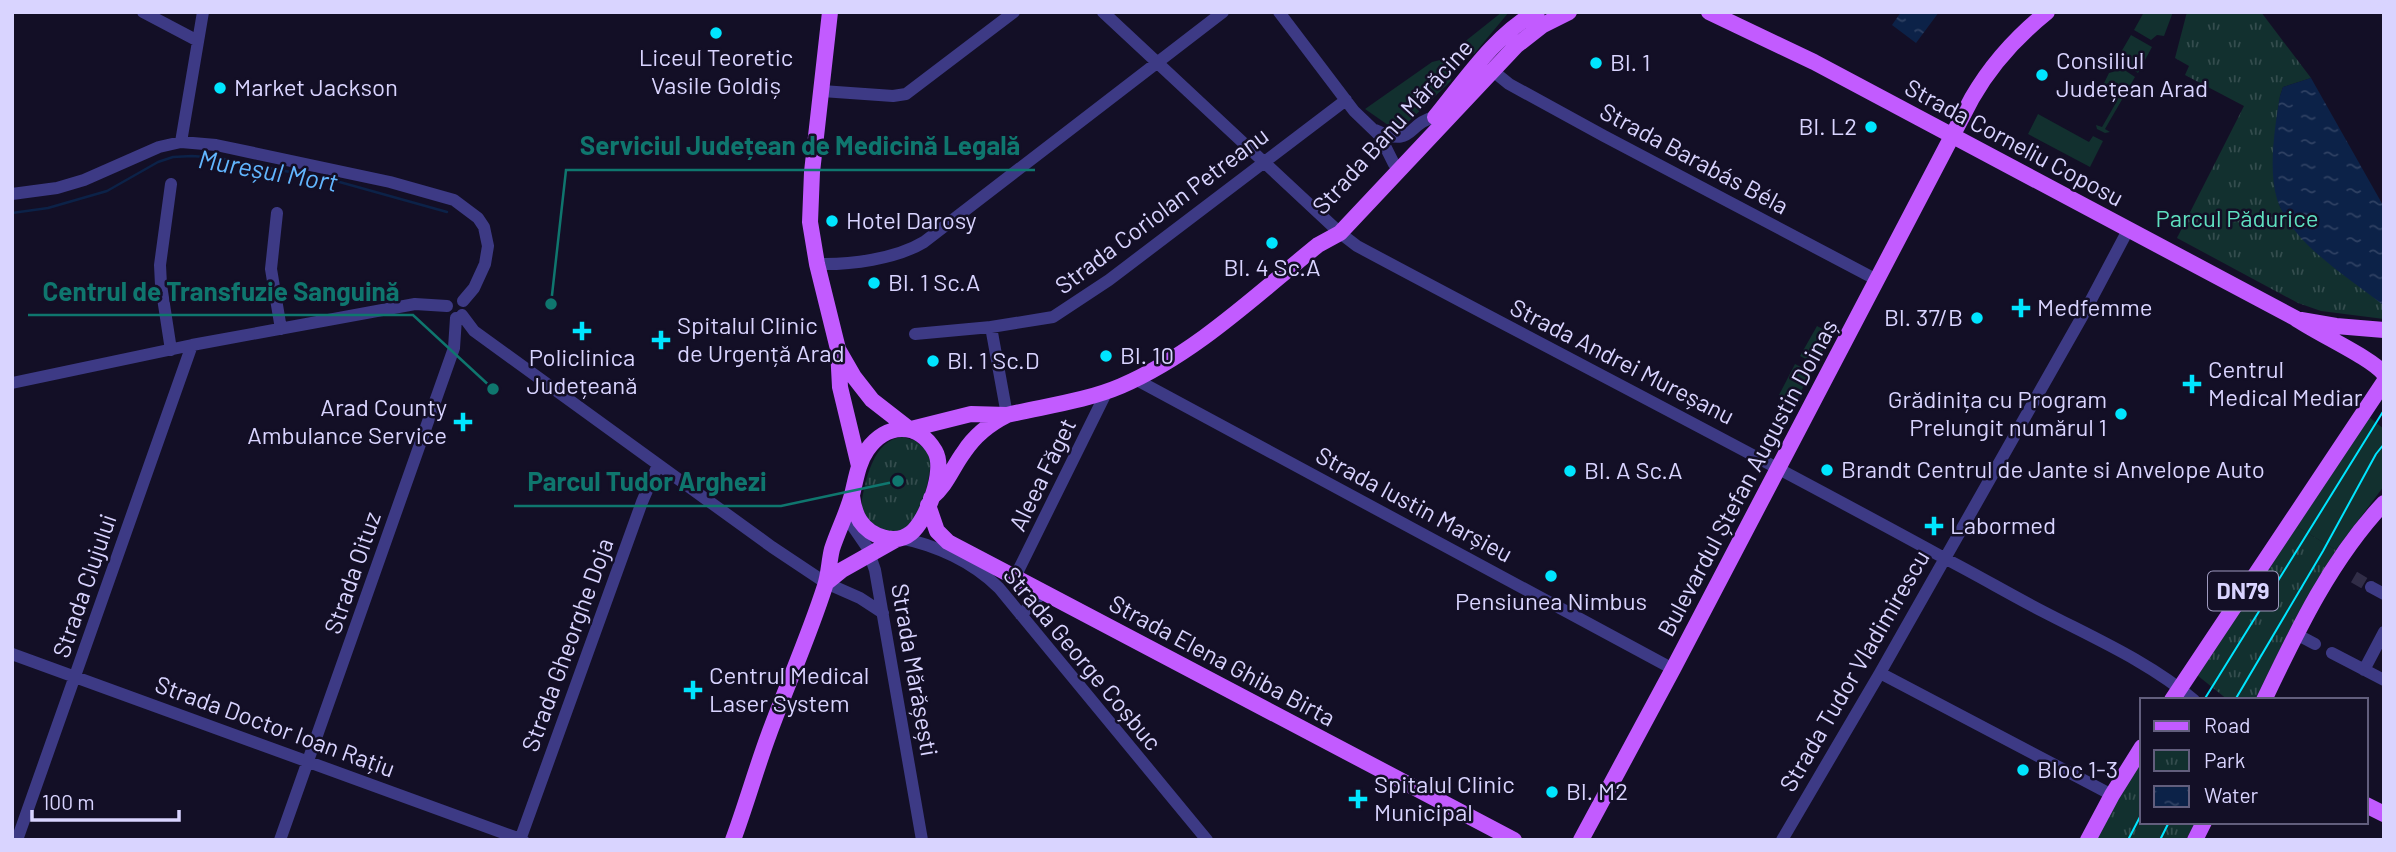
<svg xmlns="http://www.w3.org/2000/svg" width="2396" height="852" font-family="Barlow,sans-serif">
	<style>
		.green { fill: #12302f }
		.park { fill: url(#park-tufts) }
		.water { fill: url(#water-ripples) }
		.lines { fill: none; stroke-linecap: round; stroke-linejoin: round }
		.stream { stroke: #0c2248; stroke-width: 2.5 }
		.minor-tunnel { stroke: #312d47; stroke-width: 12; stroke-dasharray: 12 6; stroke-linecap: butt }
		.minor { stroke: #3d3a85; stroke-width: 12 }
		.major { stroke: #c25bff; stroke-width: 16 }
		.tram { stroke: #00e5ff; stroke-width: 2 }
		.poi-dot { fill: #00e5ff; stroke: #130f26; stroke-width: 2.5 }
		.labels { text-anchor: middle; stroke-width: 5; stroke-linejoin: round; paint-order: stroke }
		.shield { fill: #130f26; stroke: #9e99be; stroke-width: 2 }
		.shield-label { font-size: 23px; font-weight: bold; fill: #d9d4ff }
		.poi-label { font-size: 24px; fill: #d9d4ff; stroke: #130f26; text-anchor: start }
		.street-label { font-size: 24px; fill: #d9d4ff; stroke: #130f26 }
		.park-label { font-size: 24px; fill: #5fe0c0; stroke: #130f26 }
		.water-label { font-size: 26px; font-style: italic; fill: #62b6ff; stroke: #130f26 }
		.leader { fill: none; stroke: #0f766e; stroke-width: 2.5 }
		.callout-dot { fill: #0f766e; stroke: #130f26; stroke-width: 2.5 }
		.callout-label { font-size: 26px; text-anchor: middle; font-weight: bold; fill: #0f766e; stroke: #130f26; stroke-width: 5; stroke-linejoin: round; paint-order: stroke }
	</style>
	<defs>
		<pattern id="park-tufts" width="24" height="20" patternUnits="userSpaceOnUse" patternTransform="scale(1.75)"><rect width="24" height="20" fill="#12302f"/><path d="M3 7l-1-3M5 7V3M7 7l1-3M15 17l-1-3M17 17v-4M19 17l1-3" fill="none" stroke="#344d4e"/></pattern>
		<pattern id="water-ripples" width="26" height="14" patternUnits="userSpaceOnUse" patternTransform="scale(1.75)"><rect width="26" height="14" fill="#0c2248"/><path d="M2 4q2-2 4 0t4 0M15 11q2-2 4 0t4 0" fill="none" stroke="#2f4163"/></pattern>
	</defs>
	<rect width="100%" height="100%" fill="#130f26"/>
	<!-- green -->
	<path class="green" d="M1502 12H1509L1474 54 1469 55 1459 50 1458 47Z
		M2144 12H2173L2164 36 2157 35 2151 40 2134 30Z
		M2131 35 2152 47 2138 73 2117 59Z
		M1440 60 1452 71 1451 81 1404 126 1388 125 1365 109 1432 62Z
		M2123 69 2135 77 2105 129 2110 132 2105 133 2097 129 2096 125 2102 127 2117 101 2108 96V87L2104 83 2109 73Z
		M2038 114 2089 142 2093 136 2103 141 2090 167 2028 134Z
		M1817 326 1832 334 1815 364 1800 356Z
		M1795 364 1811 372 1795 403 1779 395Z
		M2369 417 2384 429V486L2336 550 2294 525Z"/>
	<!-- park -->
	<path class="park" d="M2187 12H2261L2311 78 2283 87 2280 96 2277 116 2274 176 2280 207 2300 236 2384 304V319L2321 311 2298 303 2177 238 2244 106 2185 75 2189 66 2175 58Z
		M903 437 916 441 931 455C931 479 918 546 882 529 870 524 867 518 861 506 865 481 873 439 903 437Z
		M2294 525 2336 550 2284 641 2255 700H2228L2197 675Z
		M2142 758V822H2195L2186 840H2094Z"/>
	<!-- water -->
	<path class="water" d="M1901 12H1939L1916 43 1892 25Z
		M2311 78 2384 207 2383 305C2348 277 2291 243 2277 199 2268 170 2275 125 2280 96L2283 87Z"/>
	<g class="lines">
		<!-- stream -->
		<path class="stream" d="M12 213 48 208 107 191 158 162 173 157 192 156 219 158 336 181 447 212"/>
		<!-- minor-tunnel -->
		<path class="minor-tunnel" d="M2354 577 2371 587"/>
		<!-- minor -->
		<path class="minor" d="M143 12 198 41
			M1103 12 1340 233 1357 246C1553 351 1751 452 1946 559 1979 576 2011 595 2044 612 2096 639 2149 662 2194 700
			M1279 12 1354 111 1380 136 1394 164
			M1493 71 1509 84 1604 136 1877 280
			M822 91 893 96 906 94 1014 12
			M1375 130C1415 149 1406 123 1435 117
			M181 142 203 12
			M171 184 160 265 161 285 171 350
			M12 194 57 188 84 180 159 147 181 142 216 145 390 182 454 200 478 218 484 227 488 246 485 264 474 288 463 301
			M277 213 271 269 281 329
			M817 264C850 265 896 259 924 242L1223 12
			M462 315 474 331 772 547 826 583 860 598 883 613
			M991 327 1007 415
			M915 334 991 327 1053 317 1109 280 1346 100
			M1135 379 1673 669
			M12 383 192 345 415 304 447 306
			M845 515 867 547 875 570 922 840
			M900 538C936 545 973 562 999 588L1207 840
			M1015 577 1107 391
			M2371 587 2384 594
			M1021 615 1043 592
			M2296 634 2315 644
			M2332 653 2384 680
			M12 654 523 840
			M2364 670 2384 632
			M1880 673 2112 795
			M17 840 192 345
			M280 840 454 348 456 318
			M520 840 642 502 658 465
			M1782 840 1880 673 2083 315 2128 230"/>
		<!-- major -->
		<path class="major" d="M830 12 812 172 810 222 817 264 838 349 840 387 859 466
			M1709 12 1814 62 2295 318C2316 333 2372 358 2384 374
			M1435 117C1463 83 1497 32 1537 12
			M2301 320 2336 326 2384 330
			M839 351 854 377 872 400 908 428
			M911 429 971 414 1007 415
			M931 498C947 485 952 468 964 452 975 435 989 424 1007 415 1045 406 1086 401 1121 386 1195 354 1256 295 1318 245L1340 233 1516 46 1543 25 1569 12
			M928 505 937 531 948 542 1514 840
			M826 583 842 570 897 539
			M2172 700 2384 382
			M2264 700C2297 631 2331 559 2384 503
			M2366 805 2384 814
			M733 840C746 805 756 769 769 734 787 685 809 636 825 586 829 574 829 561 832 549 838 531 847 513 852 495 856 479 858 463 867 450 886 423 918 421 935 451 946 470 927 520 911 533 895 546 870 536 860 521 855 513 853 505 852 496
			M1581 840 1673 669 1972 98C1992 63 2016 37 2047 12
			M2088 840 2112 795 2142 747
			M2195 840 2204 822"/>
		<!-- tram -->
		<path class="tram" d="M2204 700 2384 410
			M2235 700 2323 551 2376 454 2384 444
			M2128 840 2142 813
			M2160 840 2169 822"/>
	</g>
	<!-- markers -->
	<g class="poi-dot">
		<circle cx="716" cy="33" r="7"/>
		<circle cx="1596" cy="63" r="7"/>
		<circle cx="2042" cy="75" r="7"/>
		<circle cx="220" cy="88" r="7"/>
		<circle cx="1871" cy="127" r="7"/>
		<circle cx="832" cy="221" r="7"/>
		<circle cx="1272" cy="243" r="7"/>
		<circle cx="874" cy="283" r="7"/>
		<path d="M2017.5 297.5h7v7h7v7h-7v7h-7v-7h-7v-7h7z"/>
		<circle cx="1977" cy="318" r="7"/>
		<path d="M578.5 320.5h7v7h7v7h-7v7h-7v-7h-7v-7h7z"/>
		<path d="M657.5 329.5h7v7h7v7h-7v7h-7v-7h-7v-7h7z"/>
		<circle cx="1106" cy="356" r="7"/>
		<circle cx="933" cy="361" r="7"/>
		<path d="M2188.5 373.5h7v7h7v7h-7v7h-7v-7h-7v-7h7z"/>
		<circle cx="2121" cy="414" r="7"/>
		<path d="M459.5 411.5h7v7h7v7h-7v7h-7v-7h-7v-7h7z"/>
		<circle cx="1827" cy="470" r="7"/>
		<circle cx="1570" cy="471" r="7"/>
		<path d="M1930.5 515.5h7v7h7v7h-7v7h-7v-7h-7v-7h7z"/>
		<circle cx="1551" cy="576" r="7"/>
		<path d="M689.5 679.5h7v7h7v7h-7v7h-7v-7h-7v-7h7z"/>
		<circle cx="2023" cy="770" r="7"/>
		<circle cx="1552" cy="792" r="7"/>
		<path d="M1354.5 788.5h7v7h7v7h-7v7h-7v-7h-7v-7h7z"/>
	</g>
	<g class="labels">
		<!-- shield labels -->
		<rect class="shield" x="2208" y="571.5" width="70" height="39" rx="5"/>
		<g class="shield-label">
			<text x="2243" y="599">DN79</text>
		</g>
		<!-- poi labels -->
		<g class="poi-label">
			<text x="716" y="66" text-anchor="middle">Liceul Teoretic<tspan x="716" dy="28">Vasile Goldiș</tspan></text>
			<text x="2056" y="69">Consiliul<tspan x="2056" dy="28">Județean Arad</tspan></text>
			<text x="1610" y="71">Bl. 1</text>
			<text x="234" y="96">Market Jackson</text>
			<text x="1857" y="135" text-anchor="end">Bl. L2</text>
			<text x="846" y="229">Hotel Darosy</text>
			<text x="1272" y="276" text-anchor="middle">Bl. 4 Sc.A</text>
			<text x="888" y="291">Bl. 1 Sc.A</text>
			<text x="2037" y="316">Medfemme</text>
			<text x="1963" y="326" text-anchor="end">Bl. 37/B</text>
			<text x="677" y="334">Spitalul Clinic<tspan x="677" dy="28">de Urgență Arad</tspan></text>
			<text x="1120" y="364">Bl. 10</text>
			<text x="582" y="366" text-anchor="middle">Policlinica<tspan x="582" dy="28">Județeană</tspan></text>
			<text x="947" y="369">Bl. 1 Sc.D</text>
			<text x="2208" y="378">Centrul<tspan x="2208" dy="28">Medical Mediar</tspan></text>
			<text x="2107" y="408" text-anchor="end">Grădinița cu Program<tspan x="2107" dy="28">Prelungit numărul 1</tspan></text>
			<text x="447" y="416" text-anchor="end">Arad County<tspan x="447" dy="28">Ambulance Service</tspan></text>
			<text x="1841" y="478">Brandt Centrul de Jante si Anvelope Auto</text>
			<text x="1584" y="479">Bl. A Sc.A</text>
			<text x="1950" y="534">Labormed</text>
			<text x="1551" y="610" text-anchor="middle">Pensiunea Nimbus</text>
			<text x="709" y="684">Centrul Medical<tspan x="709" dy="28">Laser System</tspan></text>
			<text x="2037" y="778">Bloc 1-3</text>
			<text x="1374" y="793">Spitalul Clinic<tspan x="1374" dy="28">Municipal</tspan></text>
			<text x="1566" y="800">Bl. M2</text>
		</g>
		<!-- street labels -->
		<g class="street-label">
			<text transform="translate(1393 127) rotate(-48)" y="8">Strada Banu Mărăcine</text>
			<text transform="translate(2014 143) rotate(28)" y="8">Strada Corneliu Coposu</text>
			<text transform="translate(1694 159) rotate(28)" y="8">Strada Barabás Béla</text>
			<text transform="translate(1162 211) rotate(-37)" y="8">Strada Coriolan Petreanu</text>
			<text transform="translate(1622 362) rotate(27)" y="8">Strada Andrei Mureșanu</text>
			<text transform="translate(1043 475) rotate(-64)" y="8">Aleea Făget</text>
			<text transform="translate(1748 478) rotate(-62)" y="8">Bulevardul Ștefan Augustin Doinaș</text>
			<text transform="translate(1414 505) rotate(28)" y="8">Strada Iustin Marșieu</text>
			<text transform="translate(353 573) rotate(-71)" y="8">Strada Oituz</text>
			<text transform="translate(85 586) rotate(-71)" y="8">Strada Clujului</text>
			<text transform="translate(568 645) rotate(-70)" y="8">Strada Gheorghe Doja</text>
			<text transform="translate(1082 659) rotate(50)" y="8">Strada George Coșbuc</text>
			<text transform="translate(1222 661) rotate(28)" y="8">Strada Elena Ghiba Birta</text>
			<text transform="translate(914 670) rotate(80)" y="8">Strada Mărășești</text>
			<text transform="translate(1855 671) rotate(-60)" y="8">Strada Tudor Vladimirescu</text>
			<text transform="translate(275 727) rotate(20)" y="8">Strada Doctor Ioan Rațiu</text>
		</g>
		<!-- park labels -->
		<g class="park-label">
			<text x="2237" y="227">Parcul Pădurice</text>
		</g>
		<!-- water labels -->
		<g class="water-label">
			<text transform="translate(268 171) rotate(10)" y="9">Mureșul Mort</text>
		</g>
	</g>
	<!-- callouts -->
	<path class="leader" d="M551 304L566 170H1035M493 389L413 315H28M898 481L781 506H514"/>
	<g class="callout-dot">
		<circle cx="551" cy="304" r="7"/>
		<circle cx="493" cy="389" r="7"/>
		<circle cx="898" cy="481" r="7"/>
	</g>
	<g class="callout-label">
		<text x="800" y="155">Serviciul Județean de Medicină Legală</text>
		<text x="221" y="301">Centrul de Transfuzie Sanguină</text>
		<text x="647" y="491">Parcul Tudor Arghezi</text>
	</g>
	<!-- border -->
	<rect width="2396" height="852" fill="none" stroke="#d9d4ff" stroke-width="28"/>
	<!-- legend -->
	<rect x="2140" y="698" width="228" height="126" fill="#130f26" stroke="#625e7d" stroke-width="2"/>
	<rect x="2154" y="721" width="35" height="10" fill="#c25bff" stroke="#625e7d" stroke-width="2"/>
	<text x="2204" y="733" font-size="21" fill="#d9d4ff">Road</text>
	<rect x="2154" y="750" width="35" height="21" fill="url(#park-tufts)" stroke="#625e7d" stroke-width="2"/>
	<text x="2204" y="768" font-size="21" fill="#d9d4ff">Park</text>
	<rect x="2154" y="786" width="35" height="21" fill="url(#water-ripples)" stroke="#625e7d" stroke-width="2"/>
	<text x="2204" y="803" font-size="21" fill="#d9d4ff">Water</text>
	<!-- scale -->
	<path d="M32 810v10h147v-10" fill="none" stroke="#d9d4ff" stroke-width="3.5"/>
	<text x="42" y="810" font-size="21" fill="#d9d4ff" stroke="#130f26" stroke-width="5" paint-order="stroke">100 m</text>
</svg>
